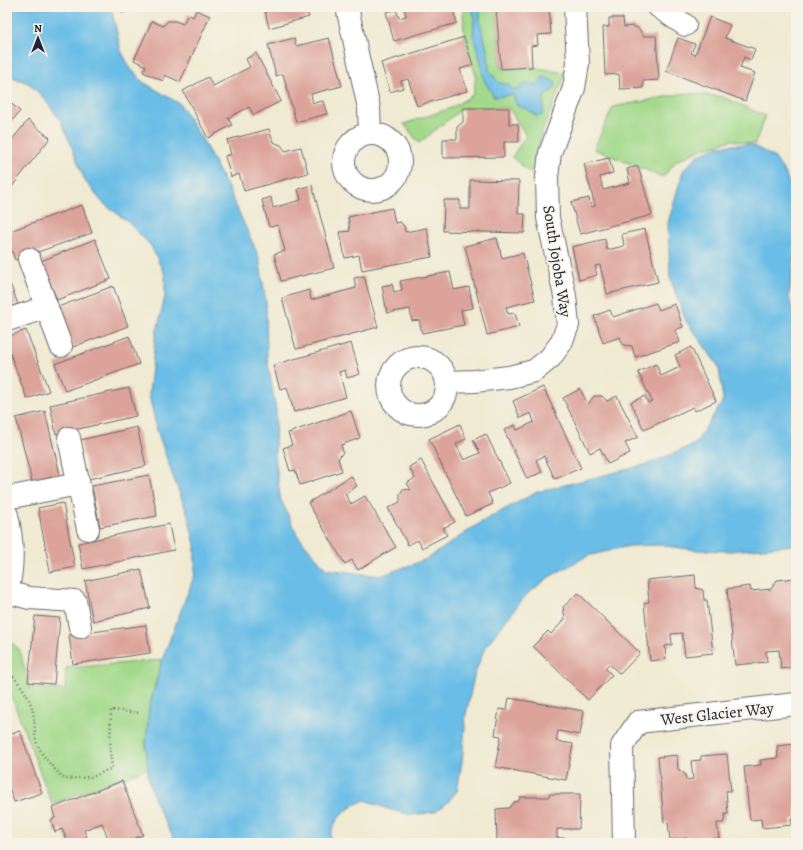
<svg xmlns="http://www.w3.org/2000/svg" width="803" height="850" font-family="Alegreya,serif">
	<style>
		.green { fill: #a2d98a; stroke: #627e62 }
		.water { fill: #6abde6; stroke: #467090 }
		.building { fill: #dca39a }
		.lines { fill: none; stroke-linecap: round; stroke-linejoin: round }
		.minor-casing { stroke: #6a6870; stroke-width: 24 }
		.path { stroke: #6a6870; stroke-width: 2.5; stroke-dasharray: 1 3; stroke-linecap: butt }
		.minor { stroke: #fff; stroke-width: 22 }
		.labels { text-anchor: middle; stroke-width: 4; stroke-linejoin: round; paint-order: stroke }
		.street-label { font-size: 16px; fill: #22223b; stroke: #f7f3e8 }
	</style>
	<rect width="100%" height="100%" fill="#f7f3e8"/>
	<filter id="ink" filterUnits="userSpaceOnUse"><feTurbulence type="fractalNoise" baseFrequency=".025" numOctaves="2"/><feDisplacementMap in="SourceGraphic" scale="8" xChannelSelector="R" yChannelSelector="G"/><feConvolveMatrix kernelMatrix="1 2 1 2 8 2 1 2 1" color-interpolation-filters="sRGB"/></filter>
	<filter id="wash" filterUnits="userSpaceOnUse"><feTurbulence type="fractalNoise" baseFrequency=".012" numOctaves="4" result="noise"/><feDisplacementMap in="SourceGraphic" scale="16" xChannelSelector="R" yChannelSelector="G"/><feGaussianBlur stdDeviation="0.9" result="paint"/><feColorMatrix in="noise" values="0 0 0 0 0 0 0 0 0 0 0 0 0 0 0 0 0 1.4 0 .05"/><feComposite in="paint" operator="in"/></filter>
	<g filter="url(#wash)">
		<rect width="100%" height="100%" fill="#f0ead2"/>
		<!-- green -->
		<path class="green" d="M463 7H496L501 69 532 67 566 73 540 137 535 177 512 157 526 136 509 108H463L419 143 404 124 451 108 473 95 476 76 464 37Z
			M686 93 723 97 765 116 755 144 731 140 702 149 676 161 663 177 594 149 613 107Z
			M7 639 20 650 29 687 65 690 66 668 162 660 149 708 146 744 148 768 52 804 9 690 7 688Z"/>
		<!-- water -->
		<path class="water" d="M7 7H111L121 51 131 69 143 82 180 104 203 141 227 186 259 257 266 302 267 357 276 411 275 453 280 498 298 536 326 569 380 576 427 559 483 521 537 492 648 464 695 444 723 401 719 367 686 321 670 278 668 223 683 171 697 156 717 146 750 144 774 157 785 173 794 196 796 225 794 260 789 297 796 324V545L730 551 695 550 658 545 629 546 587 556 549 577 526 595 485 647 474 676 466 714 462 762 457 791 446 804 434 812 412 815 391 810 365 800C344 809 332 820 329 843H176L156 804 148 776 146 744 149 708 162 660 195 574V545L188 515 172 474 157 430 149 395 155 339 165 296V275L151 246 127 221 103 203 85 181 73 150 61 121 42 96 28 83 7 75Z
			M471 7H486L480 10V23L488 52 489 70 499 83 508 84 513 89 519 90 521 84H537L543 77 555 81V88L544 97 543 115 536 116 527 109 517 106 513 95 494 97 484 80 480 58 473 36 474 16Z"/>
		<g id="blocks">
			<!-- building -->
			<path class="building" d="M119 7H134L122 13Z
				M264 7H306L309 17 269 28Z
				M404 7H452L457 23 394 41 386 12 396 10 399 18 406 16Z
				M496 7H549L551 34 537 35 538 45 531 46 532 67 501 69Z
				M196 10 210 16 180 82 165 75 163 81 143 72 146 66 134 60 152 21 163 26 168 21H175L183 24 188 14 193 17Z
				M710 17 730 25 725 38 755 49 751 60 744 57 740 68 755 73 745 101 666 71 678 38 695 44 691 53 695 55Z
				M609 18H623L624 27 633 26 639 29 643 36H656L659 80 643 81V88L620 89 619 74 605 75 603 27H609Z
				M464 37 473 65 460 69 467 91 417 106 408 79 401 81 403 88 390 92 381 63Z
				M294 38 296 46 329 38 342 86 311 94 313 103 323 101 327 114 296 122 283 74 276 76 268 45Z
				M256 53 281 101 254 115 249 107 228 118 232 125 208 138 183 91 208 77 213 86 250 67 246 59Z
				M7 100 20 111 7 127Z
				M463 108H509V124H518L519 142H504V157L443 158V139H457V127L463 122Z
				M28 120 50 138 7 193V146Z
				M269 129 273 142 281 145 285 151 301 147 308 173 244 191 239 174 231 177 225 156 231 154 227 140Z
				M609 158 613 173 600 177 603 190 630 183 627 169 638 166 652 215 580 234 571 202 589 198 591 207 595 206 584 164Z
				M470 180 519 181 518 214H525L524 233 443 231 444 200H460V209H470Z
				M312 185 334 268 281 281 274 254 285 251 278 225 269 227 262 200 271 197 273 208 301 200 298 189Z
				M82 205 92 233 15 260 7 237V232Z
				M392 208 395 223 400 222 404 226 405 232 427 228 432 257 362 270 359 255 345 258 340 232 350 231 348 217Z
				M645 229 658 282 607 294 600 265 595 266 597 275 579 280 572 247 605 239 607 250 624 246 622 234Z
				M497 238 502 258 523 253 535 300 506 307 508 314 515 313 519 327 487 335 465 246Z
				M95 239 111 279 57 300 41 261Z
				M450 272 454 290 469 287 473 308 461 310 464 325 422 333 419 320 412 321 410 309 387 313 382 286 392 284 394 292 402 290 400 281Z
				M7 276 18 304 7 308Z
				M364 276 378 327 296 349 282 298 309 290 311 300 356 288 354 278Z
				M113 286 128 326 73 347 58 307Z
				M656 303 659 310 675 304 683 327 675 330 680 342 635 357 632 346 623 345 620 337 603 343 594 316 610 310 613 317Z
				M26 330 49 391 27 399 7 345V337Z
				M129 336 139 364 65 391 55 364Z
				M351 343 360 374 347 378 345 370 339 372 346 397 294 412 287 387 280 389 273 365Z
				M691 347 716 401 695 411 693 407 644 430 631 402 645 396 648 403 652 401 638 372 656 364 661 376 680 367 675 355Z
				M543 387 581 468 555 479 544 456 536 460 542 472 527 479 504 430 515 425 517 430 534 422 531 413 520 418 513 401Z
				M129 388 136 416 56 434 50 405Z
				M580 389 588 404 594 396H602L607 401 617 396 638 437 625 443 630 453 608 464 600 448 590 453 563 398Z
				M45 411 60 475 32 482 16 418Z
				M351 411 360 438 341 445 343 452 338 459 342 471 300 485 295 470 290 471 283 448 292 445 288 433Z
				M460 424 466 439 456 444 464 460 480 453 473 440 486 434 510 483 488 493 493 504 466 516 429 439Z
				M137 427 146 466 89 479 80 440Z
				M421 460 455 522 443 528 447 535 422 548 418 540 408 545 388 508 400 502V494L403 489 411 490 407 483 415 478 409 467Z
				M149 475 157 516 100 527 92 486Z
				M351 476 357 486 345 494 351 504 365 496 396 547 358 570 352 560 345 564 308 503Z
				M63 503 75 567 50 572 38 508Z
				M169 524 174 550 83 569 78 543Z
				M141 569 150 608 93 621 85 581Z
				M695 575 696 588 703 590 704 600H707L713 653 685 656 682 633 671 634 672 645 665 646 666 659 650 661 644 603 649 602 647 580Z
				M796 578V667L781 669 779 650 766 651 767 662 735 665 727 589 750 586 751 591 771 589 777 580Z
				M578 593 640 653 620 674 609 664 605 668 612 675 588 700 533 646 548 631 551 634 565 619 563 607Z
				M35 616 60 618 54 684 28 682Z
				M146 625 150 653 73 664 69 635Z
				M509 698 584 711 580 735 558 731 556 741 573 744 566 780 495 767 501 736 495 735 499 709 507 710Z
				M20 731 42 793 14 802 7 782V735Z
				M796 744V819H791L792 825 762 828 761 819 750 820 744 767 761 765 760 760 778 758 777 746Z
				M727 754 731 791H726L728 814H725V818L723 823H717L719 838 688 841 687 838 670 840 668 822 664 823 658 757 677 755 678 769 685 774 686 780 693 779 691 761 701 760V756Z
				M122 781 143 835 122 843H110L102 823 84 830 89 843H68L62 829 55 832 51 820 55 818 52 808Z
				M549 794H580L579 829H557V838H565L569 843H497L496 809 509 808 514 802 519 801 520 797H549Z"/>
		</g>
	</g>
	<g filter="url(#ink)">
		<use href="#blocks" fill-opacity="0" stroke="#6a6870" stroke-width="1"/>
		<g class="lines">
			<defs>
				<path id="minor" d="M347 7 369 108 370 133
					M659 7 685 25
					M344 162a28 28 0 1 1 56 0a28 28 0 1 1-56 0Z
					M29 259 61 346
					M7 320 47 307
					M389 386a29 29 0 1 1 58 0a29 29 0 1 1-58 0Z
					M447 382 475 381 509 377 534 371 550 358 561 343 568 325 565 296 548 218 547 177 550 153 574 88 578 63 575 7
					M69 438 88 529
					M7 498 78 484
					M7 515C13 541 14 566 7 592
					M7 592 29 598 75 601 80 627
					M624 843 622 746 638 722 796 704"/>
			</defs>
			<!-- minor casing -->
			<use href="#minor" class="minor-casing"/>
			<!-- path -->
			<path class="path" d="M7 671C21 683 32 700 34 718 35 726 34 735 37 743 43 758 53 768 65 779L92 777 112 768 110 752 111 710 141 713"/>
			<!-- minor -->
			<use href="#minor" class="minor"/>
		</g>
	</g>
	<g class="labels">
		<!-- street labels -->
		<g class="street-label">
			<text transform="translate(558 261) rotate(81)" y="6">South Jojoba Way</text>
			<text transform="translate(717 713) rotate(-6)" y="6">West Glacier Way</text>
		</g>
	</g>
	<!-- margin -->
	<rect width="803" height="850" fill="none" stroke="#f7f3e8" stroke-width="24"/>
	<!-- north arrow -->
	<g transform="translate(38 38)" stroke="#f7f3e8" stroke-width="3" paint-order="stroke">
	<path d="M0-3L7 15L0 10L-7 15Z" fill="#22223b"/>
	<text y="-6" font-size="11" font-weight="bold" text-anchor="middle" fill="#22223b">N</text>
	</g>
</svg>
